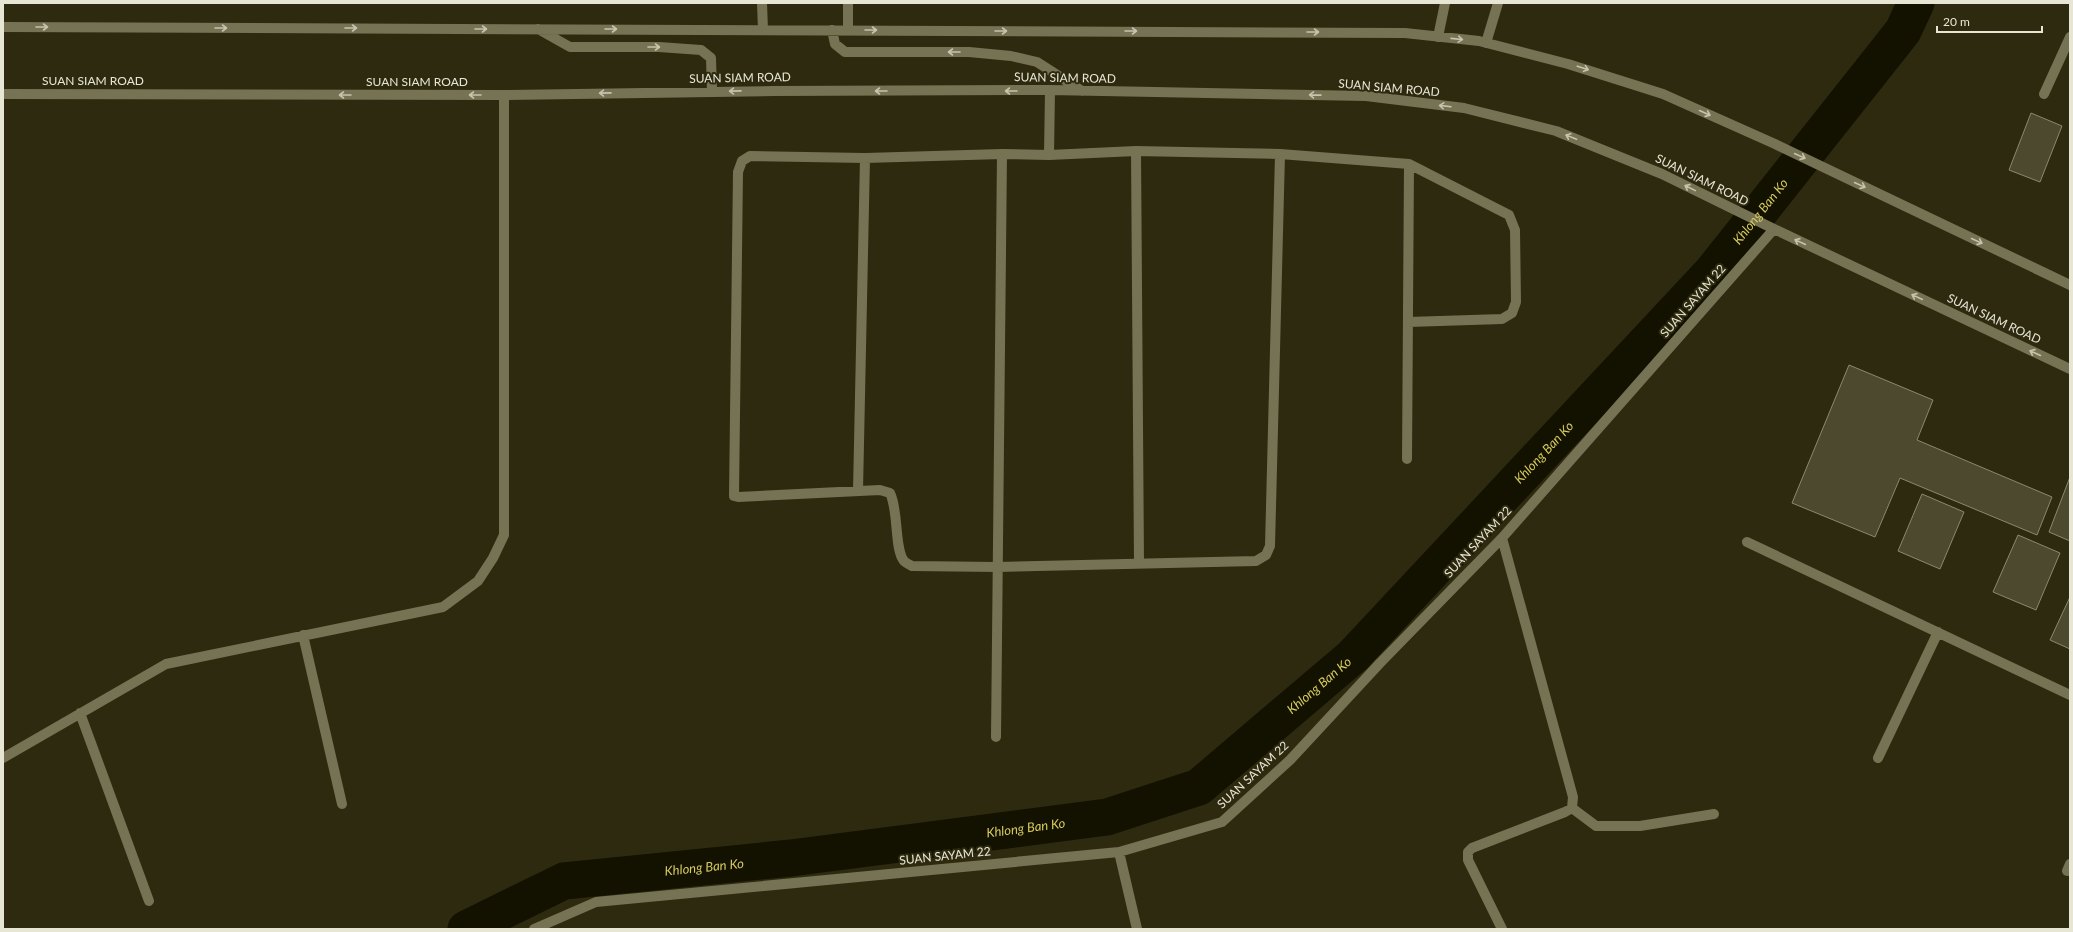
<svg xmlns="http://www.w3.org/2000/svg" width="2073" height="932" font-family="Lato,sans-serif">
	<style>
		.lines { fill: none; stroke-linecap: round; stroke-linejoin: round }
		.canal { stroke: #131100; stroke-width: 37 }
		.building { fill: #4c492e; stroke: #8c896b }
		.minor { stroke: #767354; stroke-width: 10 }
		.oneway { stroke: #c5c4ae }
		.labels { text-anchor: middle; stroke-width: 4; stroke-linejoin: round; paint-order: stroke }
		.street-label { font-size: 12px; fill: #e7e6d5; stroke: #2d2a0f }
		.water-label { font-size: 13px; font-style: italic; fill: #d6cb5d; stroke: #2d2a0f }
	</style>
	<rect width="100%" height="100%" fill="#2d2a0f"/>
	<g class="lines">
		<!-- canal -->
		<path class="canal" id="s1" d="M466 929 564 881 791 858 1107 817 1199 787 1353 656 1712 272 1903 31 1916 3"/>
	</g>
	<!-- building -->
	<path class="building" d="M2031 113 2062 126 2040 182 2009 170Z
		M1849 365 1933 400 1917 440 2052 497 2037 535 1900 478 1875 537 1792 503Z
		M2070 477V541L2049 532Z
		M1922 494 1964 512 1940 569 1898 551Z
		M2018 535 2060 553 2036 610 1993 592Z
		M2070 597V649L2050 640Z"/>
	<g class="lines">
		<!-- minor -->
		<path class="minor" d="M762 3 763 30
			M848 3V30
			M3 27 1405 33 1479 41 1568 64 1663 94 1775 144 2070 285
			M538 29 570 47H659L701 50 711 58 712 92
			M832 30 835 44 845 52H969L1011 56 1037 62 1082 91
			M1438 37 1445 3
			M1486 43 1498 3
			M3 94 504 95 774 91 1050 90 1366 96 1464 108 1556 131 1662 174 1774 229 2070 369
			M2044 94 2070 37
			M1136 151 1139 563
			M1280 154 1270 546 1266 555 1256 561 997 567 912 566C910 565 906 563 904 561 894 549 899 511 890 493L880 490 738 497 734 496 738 172 742 161 750 156 865 158 1002 154 1049 155 1136 151 1280 154 1409 164 1509 215 1515 230 1516 302 1512 313 1502 319 1408 322
			M1049 155 1050 90
			M1407 459 1409 164
			M858 491 865 158
			M1502 538 1573 797 1572 808 1565 812 1472 848 1468 852V860L1502 929
			M1747 542 2070 695
			M303 635 342 804
			M80 713 149 901
			M996 737 1002 154
			M3 758 166 664 443 607 478 581 493 558 504 535V95
			M1878 758 1938 632
			M1572 808 1596 826H1640L1714 814
			M1119 852 1137 929
			M2067 871 2070 864
			M534 929 596 902 1119 852 1222 822 1290 760 1380 663 1502 538 1774 229"/>
	</g>
	<!-- one-way arrows -->
	<defs><path id="oneway-shaft" d="M-6 0H5M1.5-3L5.5 0L1.5 3" fill="none" stroke-width="1.6" stroke-linecap="round" stroke-linejoin="round"/></defs>
	<g class="oneway">
		<use href="#oneway-shaft" transform="translate(42 27)"/>
		<use href="#oneway-shaft" transform="translate(221 28)"/>
		<use href="#oneway-shaft" transform="translate(351 28)"/>
		<use href="#oneway-shaft" transform="translate(481 29)"/>
		<use href="#oneway-shaft" transform="translate(611 29)"/>
		<use href="#oneway-shaft" transform="translate(871 30)"/>
		<use href="#oneway-shaft" transform="translate(1001 31)"/>
		<use href="#oneway-shaft" transform="translate(1131 31)"/>
		<use href="#oneway-shaft" transform="translate(1313 32)"/>
		<use href="#oneway-shaft" transform="translate(1457 39) rotate(6)"/>
		<use href="#oneway-shaft" transform="translate(654 47)"/>
		<use href="#oneway-shaft" transform="translate(954 52) rotate(180)"/>
		<use href="#oneway-shaft" transform="translate(1583 68) rotate(18)"/>
		<use href="#oneway-shaft" transform="translate(735 91) rotate(179)"/>
		<use href="#oneway-shaft" transform="translate(881 91) rotate(180)"/>
		<use href="#oneway-shaft" transform="translate(1011 91) rotate(180)"/>
		<use href="#oneway-shaft" transform="translate(605 93) rotate(179)"/>
		<use href="#oneway-shaft" transform="translate(345 95) rotate(-180)"/>
		<use href="#oneway-shaft" transform="translate(475 95) rotate(-180)"/>
		<use href="#oneway-shaft" transform="translate(1315 95) rotate(-179)"/>
		<use href="#oneway-shaft" transform="translate(1445 106) rotate(-173)"/>
		<use href="#oneway-shaft" transform="translate(1705 113) rotate(24)"/>
		<use href="#oneway-shaft" transform="translate(1571 137) rotate(-158)"/>
		<use href="#oneway-shaft" transform="translate(1800 156) rotate(25)"/>
		<use href="#oneway-shaft" transform="translate(1860 185) rotate(25)"/>
		<use href="#oneway-shaft" transform="translate(1690 188) rotate(-154)"/>
		<use href="#oneway-shaft" transform="translate(1977 241) rotate(25)"/>
		<use href="#oneway-shaft" transform="translate(1800 242) rotate(-155)"/>
		<use href="#oneway-shaft" transform="translate(1917 297) rotate(-155)"/>
		<use href="#oneway-shaft" transform="translate(2035 353) rotate(-155)"/>
	</g>
	<g class="labels">
		<!-- street labels -->
		<g class="street-label">
			<text transform="translate(740 78) rotate(-1)" y="4">SUAN SIAM ROAD</text>
			<text transform="translate(1065 78) rotate(1)" y="4">SUAN SIAM ROAD</text>
			<text x="93" y="85">SUAN SIAM ROAD</text>
			<text x="417" y="86">SUAN SIAM ROAD</text>
			<text transform="translate(1389 88) rotate(5)" y="4">SUAN SIAM ROAD</text>
			<text transform="translate(1702 180) rotate(26)" y="4">SUAN SIAM ROAD</text>
			<text transform="translate(1693 301) rotate(-49)" y="4">SUAN SAYAM 22</text>
			<text transform="translate(1994 319) rotate(25)" y="4">SUAN SIAM ROAD</text>
			<text transform="translate(1478 542) rotate(-47)" y="4">SUAN SAYAM 22</text>
			<text transform="translate(1253 775) rotate(-43)" y="4">SUAN SAYAM 22</text>
			<text transform="translate(945 856) rotate(-6)" y="4">SUAN SAYAM 22</text>
		</g>
		<!-- water labels -->
		<g class="water-label">
			<text dy="5" stroke="none"><textPath href="#s1" startOffset="1558">Khlong Ban Ko</textPath></text>
			<text dy="5" stroke="none"><textPath href="#s1" startOffset="1234">Khlong Ban Ko</textPath></text>
			<text dy="5" stroke="none"><textPath href="#s1" startOffset="910">Khlong Ban Ko</textPath></text>
			<text dy="5" stroke="none"><textPath href="#s1" startOffset="574">Khlong Ban Ko</textPath></text>
			<text dy="5" stroke="none"><textPath href="#s1" startOffset="250">Khlong Ban Ko</textPath></text>
		</g>
	</g>
	<!-- border -->
	<rect width="2073" height="932" fill="none" stroke="#e7e6d5" stroke-width="8"/>
	<!-- scale -->
	<path d="M1937 26v6h105v-6" fill="none" stroke="#e7e6d5" stroke-width="2"/>
	<text x="1943" y="26" font-size="12" fill="#e7e6d5" stroke="#2d2a0f" stroke-width="3" paint-order="stroke">20 m</text>
</svg>
